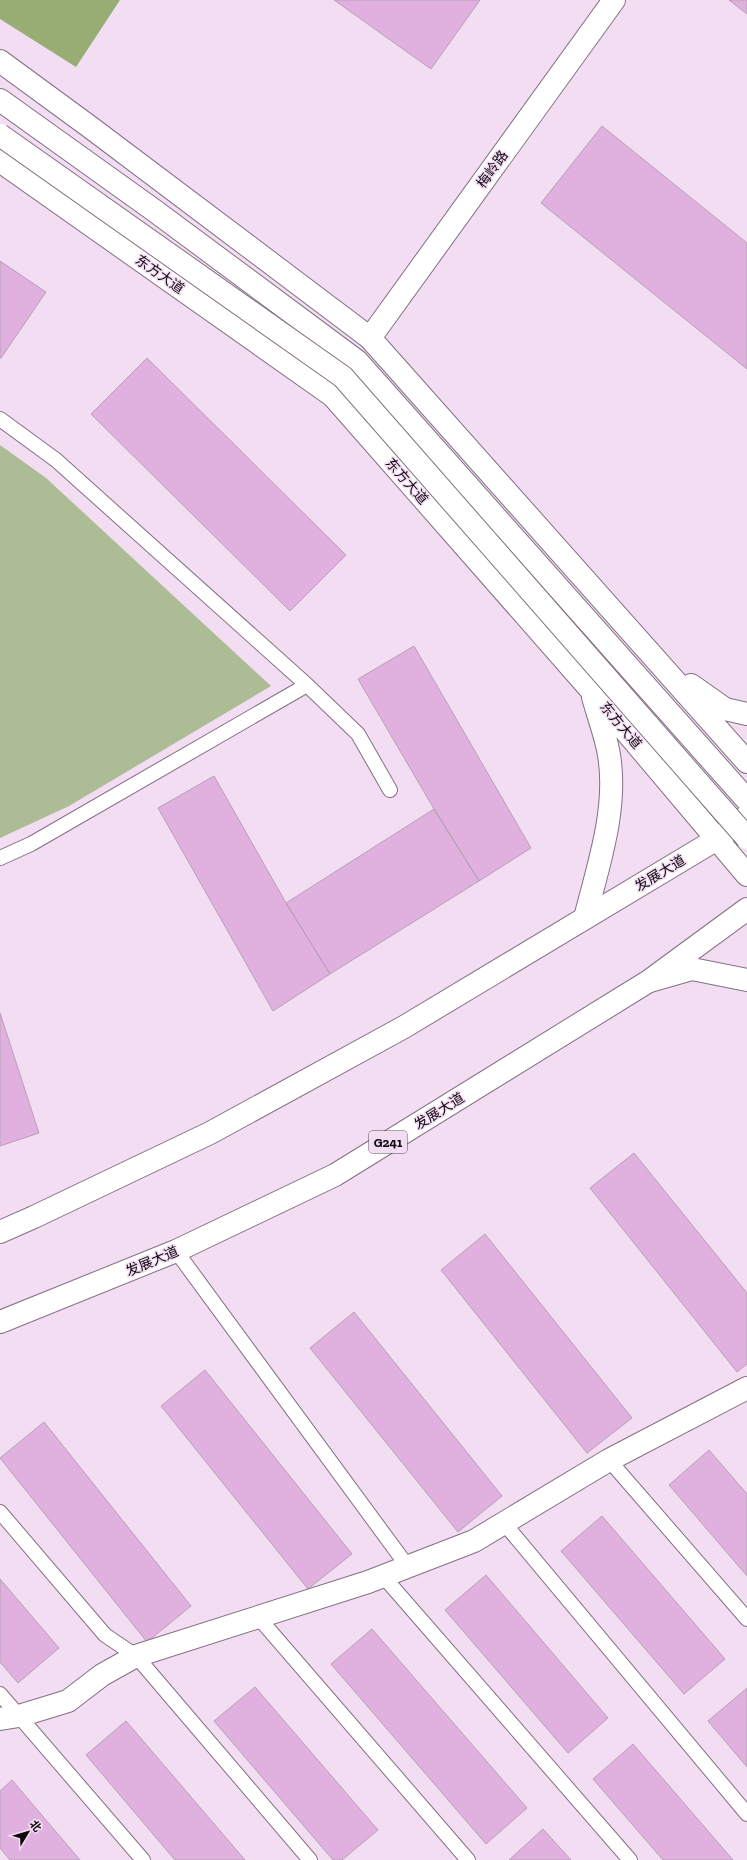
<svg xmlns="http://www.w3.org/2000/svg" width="747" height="1860" font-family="'Zilla Slab','Noto Sans SC',serif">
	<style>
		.green { fill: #acbc94 }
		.forest { fill: #97ad74 }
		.building { fill: #e0b1df; stroke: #b6a1b5 }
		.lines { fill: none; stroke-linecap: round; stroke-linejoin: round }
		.service-casing { stroke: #837083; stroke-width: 16 }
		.minor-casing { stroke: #837083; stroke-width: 24 }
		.tertiary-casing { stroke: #837083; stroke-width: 24 }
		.primary-casing { stroke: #837083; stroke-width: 24 }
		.trunk-casing { stroke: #837083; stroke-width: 24 }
		.service { stroke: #fff; stroke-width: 14 }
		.minor { stroke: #fff; stroke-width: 22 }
		.tertiary { stroke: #fff; stroke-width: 22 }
		.primary { stroke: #fff; stroke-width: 22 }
		.trunk { stroke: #fff; stroke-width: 22 }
		.primary-bridge-casing { stroke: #837083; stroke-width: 24; stroke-linecap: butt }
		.primary-bridge { stroke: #fff; stroke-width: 22 }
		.labels { text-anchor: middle; stroke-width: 3; stroke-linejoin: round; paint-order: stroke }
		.shield { fill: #f3ddf2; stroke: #544954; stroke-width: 1 }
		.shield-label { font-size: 13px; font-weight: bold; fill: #100910 }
		.street-label { font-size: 14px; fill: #100910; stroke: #f3ddf2 }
	</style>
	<rect width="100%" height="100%" fill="#f3ddf2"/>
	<!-- green -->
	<path class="green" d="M0 445 46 478 271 686 69 806 0 838Z"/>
	<!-- forest -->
	<path class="forest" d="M0 0H120L76 67 0 19Z"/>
	<!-- building -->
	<path class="building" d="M334 0H480L431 69Z
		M729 0H747V14Z
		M602 126 747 243V369L541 203Z
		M0 261 46 292 1 358H0Z
		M147 358 346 555 290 611 91 414Z
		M414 646 531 848 479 881 434 809 358 679Z
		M214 776 286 903 330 974 273 1011 158 808Z
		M434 809 479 881 330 974 286 903Z
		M0 1013 39 1133 0 1146Z
		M634 1153 747 1293V1364L737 1372 590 1188Z
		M485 1234 632 1418 587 1453 441 1270Z
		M354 1312 502 1496 458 1532 310 1348Z
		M205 1370 352 1554 308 1589 161 1406Z
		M44 1422 191 1606 147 1642 0 1458Z
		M709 1450 747 1494V1576L669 1485Z
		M602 1516 725 1659 684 1694 561 1551Z
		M486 1575 608 1718 568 1753 445 1610Z
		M0 1579 59 1648 18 1683 0 1662Z
		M372 1629 527 1808 486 1844 331 1664Z
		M255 1687 378 1830 342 1860H333L214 1721Z
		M747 1688V1767L708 1721Z
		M126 1721 245 1860H175L86 1755Z
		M633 1744 733 1860H663L593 1779Z
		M12 1780 80 1860H10L0 1848V1791Z
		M543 1829 571 1860H509Z"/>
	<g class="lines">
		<defs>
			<path id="service" d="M0 419 56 460 307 685 31 844 0 858
				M307 685 358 734 390 790
				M176 1251 408 1567
				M609 1460 747 1619
				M0 1512 105 1635 136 1656 310 1860
				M504 1523 747 1814
				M383 1576 630 1860
				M258 1617 468 1860
				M0 1694 143 1860"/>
			<path id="minor" d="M0 1719 19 1716 68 1701 102 1675 136 1656 368 1582 474 1541 609 1460 747 1388"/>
			<path id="tertiary" d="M370 338 614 0"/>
			<path id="primary" d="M0 61 90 127 370 338 747 762
				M0 100 155 211 357 361 747 800
				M0 161 333 396 591 690 747 875
				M691 685 725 709 747 714
				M585 918C598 866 618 809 609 755 606 736 598 716 593 697
				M650 981 692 969 747 980"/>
			<path id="trunk" d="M0 1232 34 1217 210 1133 404 1027 717 839 747 816
				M0 1322 176 1251 335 1175 649 981 747 909"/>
		</defs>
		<!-- service casing -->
		<use href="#service" class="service-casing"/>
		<!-- minor casing -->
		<use href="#minor" class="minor-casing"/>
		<!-- tertiary casing -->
		<use href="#tertiary" class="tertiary-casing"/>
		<!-- primary casing -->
		<use href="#primary" class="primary-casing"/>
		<!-- trunk casing -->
		<use href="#trunk" class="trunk-casing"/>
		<!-- service -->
		<use href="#service" class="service"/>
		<!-- minor -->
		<use href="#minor" class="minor"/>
		<!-- tertiary -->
		<use href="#tertiary" class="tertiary"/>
		<!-- primary -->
		<use href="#primary" class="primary"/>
		<!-- trunk -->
		<use href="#trunk" class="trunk"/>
		<defs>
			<path id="primary-bridge" d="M0 135 343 377 747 838"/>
		</defs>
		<!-- primary-bridge casing -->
		<use href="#primary-bridge" class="primary-bridge-casing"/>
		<!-- primary-bridge -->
		<use href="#primary-bridge" class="primary-bridge"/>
	</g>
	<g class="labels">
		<!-- shield labels -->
		<rect class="shield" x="369" y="1131" width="38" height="22" rx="3"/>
		<g class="shield-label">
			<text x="388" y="1147">G241</text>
		</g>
		<!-- street labels -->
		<g class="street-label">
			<text transform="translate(492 169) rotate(-54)" y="5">梅岭路</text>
			<text transform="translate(160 274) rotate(35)" y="5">东方大道</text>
			<text transform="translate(407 481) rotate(49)" y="5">东方大道</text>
			<text transform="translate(621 725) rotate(50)" y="5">东方大道</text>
			<text transform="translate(660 873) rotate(-31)" y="5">发展大道</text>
			<text transform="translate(439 1111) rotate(-32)" y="5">发展大道</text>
			<text transform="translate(152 1261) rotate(-23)" y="5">发展大道</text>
		</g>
	</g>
	<!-- north arrow -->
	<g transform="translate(28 1832) rotate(52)" stroke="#f3ddf2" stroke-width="3" paint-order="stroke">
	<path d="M0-3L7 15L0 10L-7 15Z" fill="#100910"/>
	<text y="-6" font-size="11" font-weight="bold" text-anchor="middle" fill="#100910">北</text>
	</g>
</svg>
